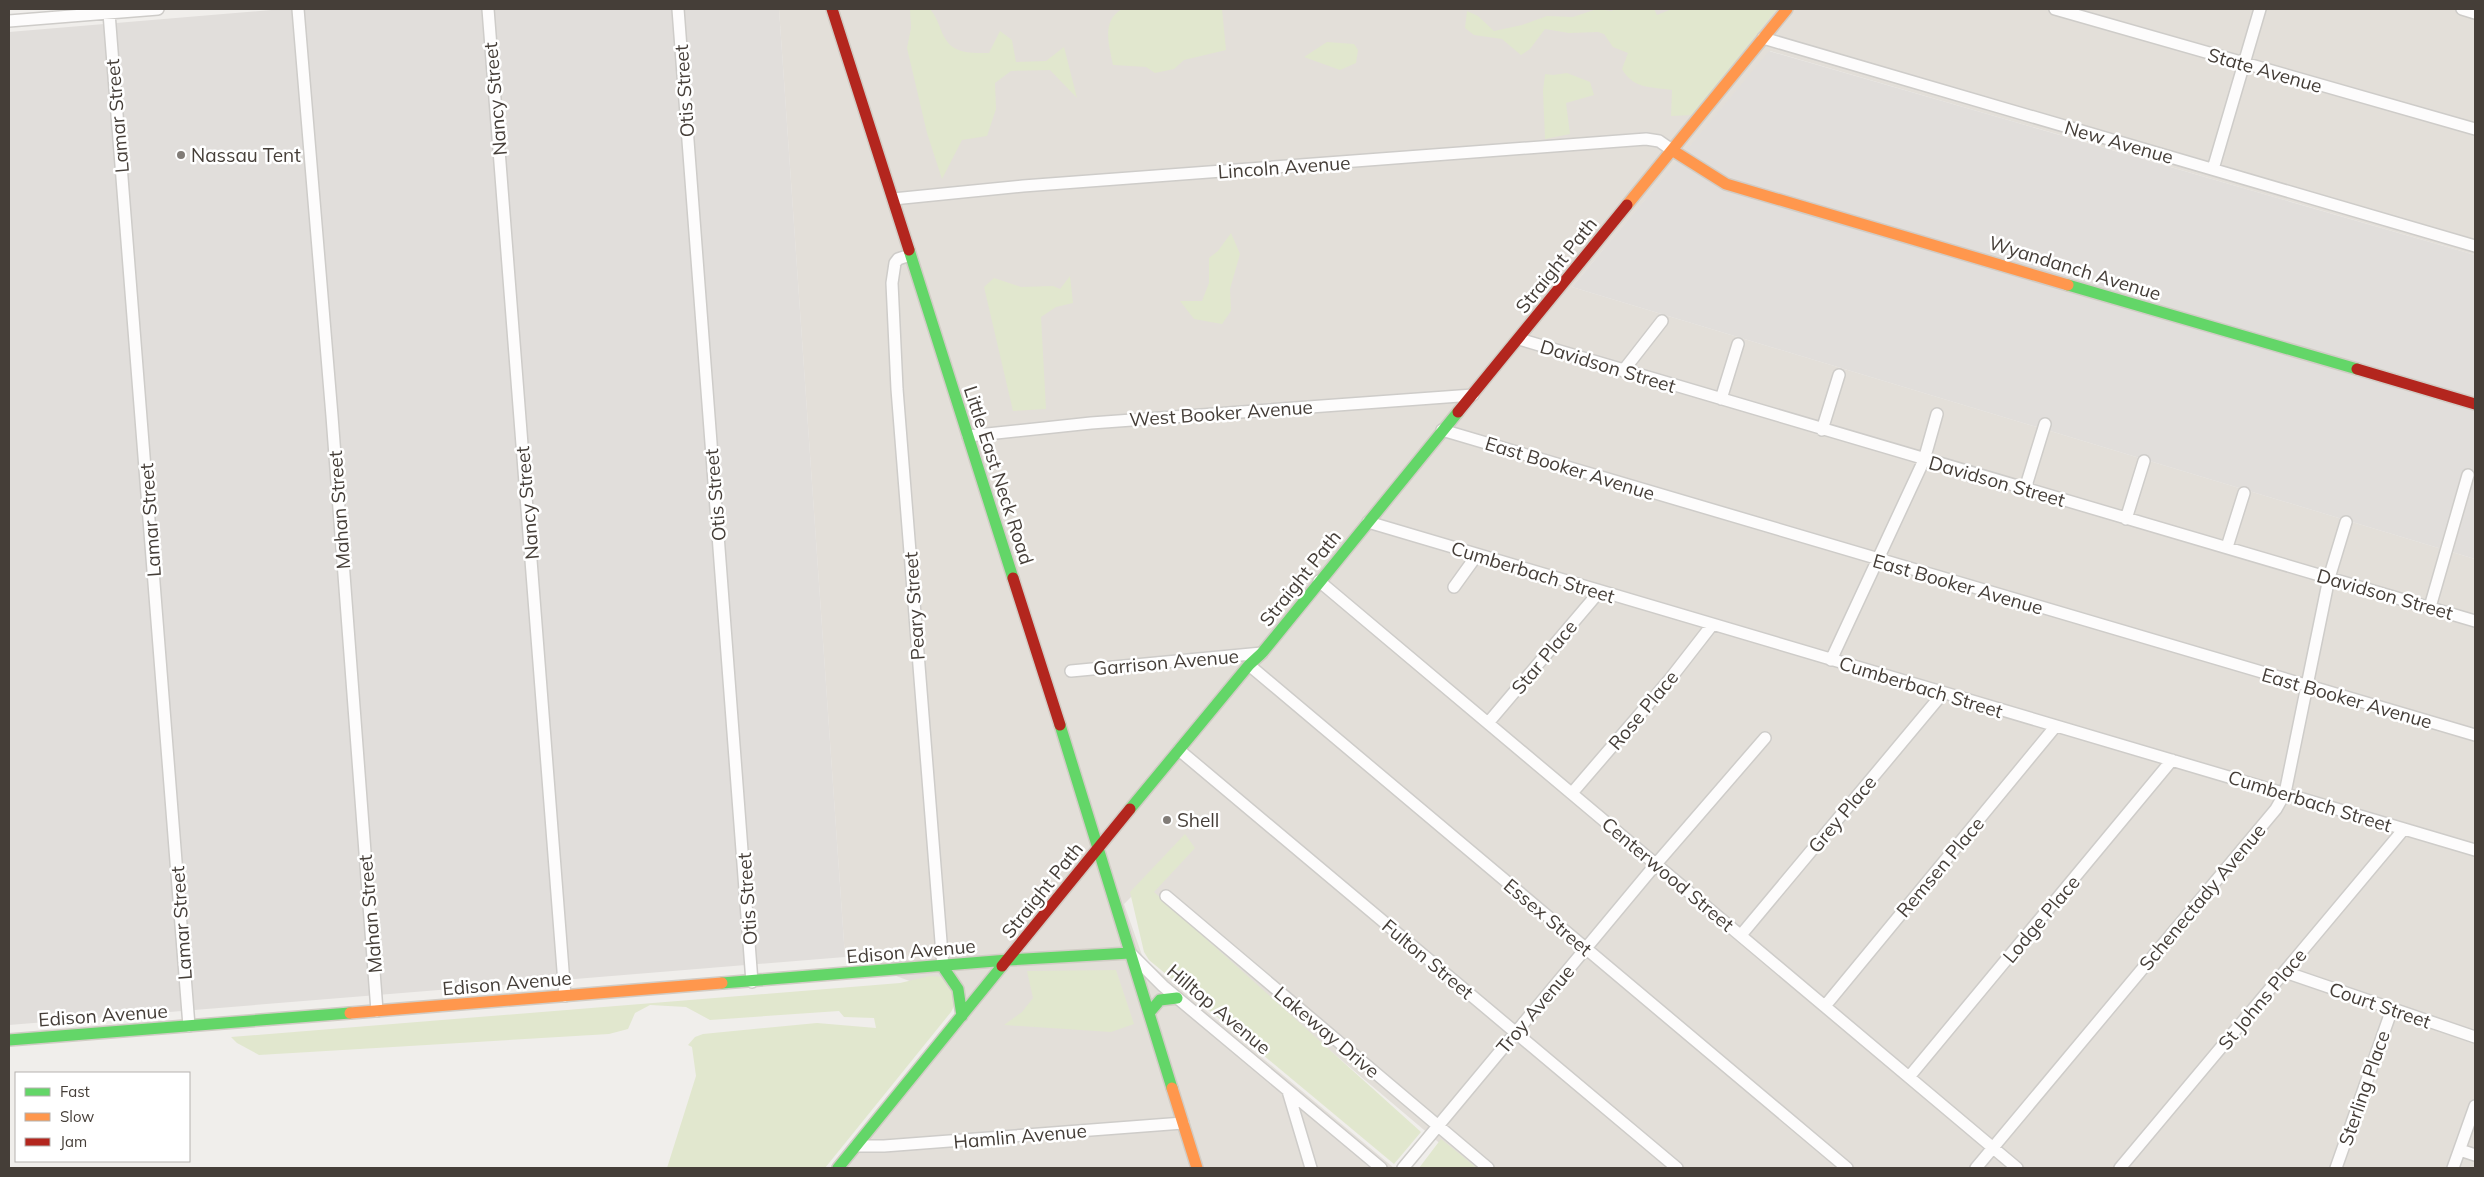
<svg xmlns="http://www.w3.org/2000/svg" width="2484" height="1177" font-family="Mulish,sans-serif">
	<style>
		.residential { fill: #e3dfd9 }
		.industrial { fill: #e1dedb }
		.green { fill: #e1e7ce }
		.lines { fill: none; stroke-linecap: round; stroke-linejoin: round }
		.street-casing { stroke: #ceccc9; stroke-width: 14 }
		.fast-casing { stroke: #d1ccc5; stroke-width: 14 }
		.slow-casing { stroke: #d1ccc5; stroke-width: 14 }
		.jam-casing { stroke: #d1ccc5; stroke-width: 14 }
		.street { stroke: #fdfcfc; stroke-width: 11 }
		.fast { stroke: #63d668; stroke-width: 11 }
		.slow { stroke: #ff974d; stroke-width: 11 }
		.jam { stroke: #b3261e; stroke-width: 11 }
		.poi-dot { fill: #817c77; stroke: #fff; stroke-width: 2 }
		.labels { text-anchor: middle; stroke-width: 5; stroke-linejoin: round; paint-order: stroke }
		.street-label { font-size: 19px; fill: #453e38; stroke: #fff }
		.poi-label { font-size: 19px; fill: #453e38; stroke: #fff; text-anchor: start }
	</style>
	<rect width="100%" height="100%" fill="#f0eeeb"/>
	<!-- residential -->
	<path class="residential" d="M779 9H2475V255L1770 51 1572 287 2475 559V1168H1469L1139 889 1124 904 1143 958 1394 1168H846L953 1033 958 999 845 957Z"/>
	<!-- industrial -->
	<path class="industrial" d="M283 9H779L845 957 9 1025V32Z
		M1769 51 2475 255V559L1572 287Z"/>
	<!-- green -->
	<path class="green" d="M910 9H930C935 15 938 22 941 30 950 54 966 53 989 53L1000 31 1012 40 1016 62 1046 61 1064 47 1077 98 1050 70 1011 71 995 83 996 109 987 136 962 140 942 179 927 133 907 48 911 28Z
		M1122 9H1222L1226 50 1184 60 1174 69 1155 73 1146 67 1113 65C1109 45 1101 21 1122 9Z
		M1597 9 1612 11 1614 9H1654L1657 15 1672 9H1777L1693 115 1671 116 1672 90C1652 87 1633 89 1622 69L1628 53 1613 47 1604 34 1598 32 1569 33 1545 29 1530 49 1521 55 1502 39 1474 35 1465 28 1467 11 1478 16 1494 31 1522 25 1547 16 1573 17Z
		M1327 42 1354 44 1358 50 1356 63 1340 70 1304 57Z
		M1567 73 1590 82 1594 95 1566 103 1570 134 1545 139 1543 91 1545 74 1553 75Z
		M1231 233 1240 254 1230 289 1231 311 1222 324 1194 319 1180 301H1202L1209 283V258L1218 251Z
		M1070 276 1073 303 1056 307 1041 317 1046 409 1013 411 984 287 994 278 1021 287 1053 286 1060 289Z
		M1185 834 1195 848 1154 892 1421 1132 1394 1164 1149 960 1144 952 1130 892Z
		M1116 970 1134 1024 1111 1032 1004 1025 1022 1012 1033 998 1027 971Z
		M930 976 943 977 952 984 956 1002 951 1012 825 1168H667L696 1076 692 1047 688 1045 695 1037 703 1034 817 1023 876 1028 874 1018 844 1017 839 1011 710 1020 686 1007 650 1005 635 1013 628 1029 609 1034 259 1055 237 1043 231 1037 900 983Z
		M1441 1139 1477 1168H1419Z"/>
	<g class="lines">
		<defs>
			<path id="street" d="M298 9 332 416 377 1011
				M488 9 565 996
				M678 9 752 982
				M2055 9 2475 129
				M2462 9 2475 13
				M109 13 189 1026
				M9 21 158 9
				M1763 38 2475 246
				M2213 169 2260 9
				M893 199 1023 186 1646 139 1659 141 1672 150
				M910 255 898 259 895 263 892 283 897 389 943 967
				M1519 339 2475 621
				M1623 371 1662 321
				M1721 399 1738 344
				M1442 430 2475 735
				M1822 430 1839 375
				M968 436 1091 423 1473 395
				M2025 489 2045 424
				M2126 519 2144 461
				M1368 522 2475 850
				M2227 547 2244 493
				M1319 581 2017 1168
				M1454 587 1477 555
				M2430 607 2468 475
				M1831 660 1924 460 1937 414
				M1249 665 1847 1168
				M1071 671 1262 653
				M1488 723 1599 592
				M1179 750 1677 1168
				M1572 793 1670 679 1712 625
				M1166 896 1488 1168
				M1741 935 1943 693
				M1131 954 1163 986 1381 1168
				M2285 972 2475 1037
				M1825 1006 2055 727
				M1909 1077 2172 760
				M1288 1091 1311 1168
				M856 1146H884L1183 1123
				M2460 1150 2475 1155
				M1403 1168 1656 864 1765 738
				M1976 1168 2276 809 2285 793 2329 578 2346 522
				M2120 1168 2404 829
				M2336 1168 2392 1009
				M2453 1168 2475 1106"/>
			<path id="fast" d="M909 250 1013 578
				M2068 285 2357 369
				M1060 725 1172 1088
				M1130 809 1249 665 1262 653 1458 412
				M943 967 958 989 962 1016
				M722 983 1008 960 1130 953
				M1149 1013 1160 1000 1177 998
				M9 1040 350 1013
				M838 1168 1002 966"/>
			<path id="slow" d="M1672 150 1726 184 2068 285
				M1627 205 1787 9
				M350 1013 722 983
				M1172 1088 1197 1168"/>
			<path id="jam" d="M832 9 909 250
				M2357 369 2475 404
				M1458 412 1627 205
				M1013 578 1060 725
				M1002 966 1130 809"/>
		</defs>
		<!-- street casing -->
		<use href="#street" class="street-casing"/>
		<!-- fast casing -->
		<use href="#fast" class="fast-casing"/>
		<!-- slow casing -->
		<use href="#slow" class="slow-casing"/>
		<!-- jam casing -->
		<use href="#jam" class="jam-casing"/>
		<!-- street -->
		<use href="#street" class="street"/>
		<!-- fast -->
		<use href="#fast" class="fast"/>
		<!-- slow -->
		<use href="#slow" class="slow"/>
		<!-- jam -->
		<use href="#jam" class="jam"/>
	</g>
	<!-- markers -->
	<g class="poi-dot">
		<circle cx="181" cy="155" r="5"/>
		<circle cx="1167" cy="820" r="5"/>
	</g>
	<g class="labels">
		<!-- street labels -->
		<g class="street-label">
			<text transform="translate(2265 70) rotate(16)" y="7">State Avenue</text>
			<text transform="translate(684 91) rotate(-94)" y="7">Otis Street</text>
			<text transform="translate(495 99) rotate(-95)" y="7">Nancy Street</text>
			<text transform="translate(117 116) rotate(-95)" y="7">Lamar Street</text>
			<text transform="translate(2119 142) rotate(16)" y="7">New Avenue</text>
			<text transform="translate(1284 167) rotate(-4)" y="7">Lincoln Avenue</text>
			<text transform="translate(1556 265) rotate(-51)" y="7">Straight Path</text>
			<text transform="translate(2075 268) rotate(17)" y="7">Wyandanch Avenue</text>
			<text transform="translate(1608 366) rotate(17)" y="7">Davidson Street</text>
			<text transform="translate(1221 413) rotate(-4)" y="7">West Booker Avenue</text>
			<text transform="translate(1570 468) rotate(17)" y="7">East Booker Avenue</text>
			<text transform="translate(999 475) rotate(72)" y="7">Little East Neck Road</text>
			<text transform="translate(1997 481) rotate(16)" y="7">Davidson Street</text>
			<text transform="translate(715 495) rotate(-95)" y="7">Otis Street</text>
			<text transform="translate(527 503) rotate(-95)" y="7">Nancy Street</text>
			<text transform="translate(339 510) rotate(-94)" y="7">Mahan Street</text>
			<text transform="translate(150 520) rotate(-94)" y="7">Lamar Street</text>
			<text transform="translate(1533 572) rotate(17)" y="7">Cumberbach Street</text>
			<text transform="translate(1300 578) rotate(-51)" y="7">Straight Path</text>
			<text transform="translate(1958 584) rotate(16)" y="7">East Booker Avenue</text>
			<text transform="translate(2385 594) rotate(16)" y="7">Davidson Street</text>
			<text transform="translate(914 606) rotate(-94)" y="7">Peary Street</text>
			<text transform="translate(1544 657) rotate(-50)" y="7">Star Place</text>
			<text transform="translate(1166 662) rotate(-5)" y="7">Garrison Avenue</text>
			<text transform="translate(1921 687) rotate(17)" y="7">Cumberbach Street</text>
			<text transform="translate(2347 698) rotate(16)" y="7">East Booker Avenue</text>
			<text transform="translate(1643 710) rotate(-50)" y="7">Rose Place</text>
			<text transform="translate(2310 801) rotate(17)" y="7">Cumberbach Street</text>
			<text transform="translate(1842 814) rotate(-50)" y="7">Grey Place</text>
			<text transform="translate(1940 867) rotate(-50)" y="7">Remsen Place</text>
			<text transform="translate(1668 874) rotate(40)" y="7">Centerwood Street</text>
			<text transform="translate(1042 890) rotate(-51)" y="7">Straight Path</text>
			<text transform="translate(2202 897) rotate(-50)" y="7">Schenectady Avenue</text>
			<text transform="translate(747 899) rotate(-94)" y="7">Otis Street</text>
			<text transform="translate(370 914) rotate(-95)" y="7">Mahan Street</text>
			<text transform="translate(1548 917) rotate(40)" y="7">Essex Street</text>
			<text transform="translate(2041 919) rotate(-50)" y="7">Lodge Place</text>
			<text transform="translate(181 923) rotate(-94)" y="7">Lamar Street</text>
			<text transform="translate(911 951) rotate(-5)" y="7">Edison Avenue</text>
			<text transform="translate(1428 959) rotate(40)" y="7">Fulton Street</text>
			<text transform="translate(507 983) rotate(-5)" y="7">Edison Avenue</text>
			<text transform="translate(2262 999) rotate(-50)" y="7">St Johns Place</text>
			<text transform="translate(2380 1005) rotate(19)" y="7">Court Street</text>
			<text transform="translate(1219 1009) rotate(40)" y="7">Hilltop Avenue</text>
			<text transform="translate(1535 1009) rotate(-50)" y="7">Troy Avenue</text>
			<text transform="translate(103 1015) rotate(-4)" y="7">Edison Avenue</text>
			<text transform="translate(1327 1032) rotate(40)" y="7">Lakeway Drive</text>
			<text transform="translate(2364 1088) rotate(-71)" y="7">Sterling Place</text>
			<text transform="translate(1020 1136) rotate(-5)" y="7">Hamlin Avenue</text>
		</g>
		<!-- poi labels -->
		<g class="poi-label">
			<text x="191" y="162">Nassau Tent</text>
			<text x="1177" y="827">Shell</text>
		</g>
	</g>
	<!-- border -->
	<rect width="2484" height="1177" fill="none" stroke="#453e38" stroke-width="20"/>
	<!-- legend -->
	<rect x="15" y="1072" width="175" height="90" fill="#ffffff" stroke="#b5b2af"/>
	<rect x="25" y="1088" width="25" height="8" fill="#63d668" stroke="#b5b2af"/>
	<text x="60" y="1097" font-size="15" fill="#453e38">Fast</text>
	<rect x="25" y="1113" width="25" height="8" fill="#ff974d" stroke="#b5b2af"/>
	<text x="60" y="1122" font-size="15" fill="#453e38">Slow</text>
	<rect x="25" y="1138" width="25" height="8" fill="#b3261e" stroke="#b5b2af"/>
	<text x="60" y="1147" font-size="15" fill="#453e38">Jam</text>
</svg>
